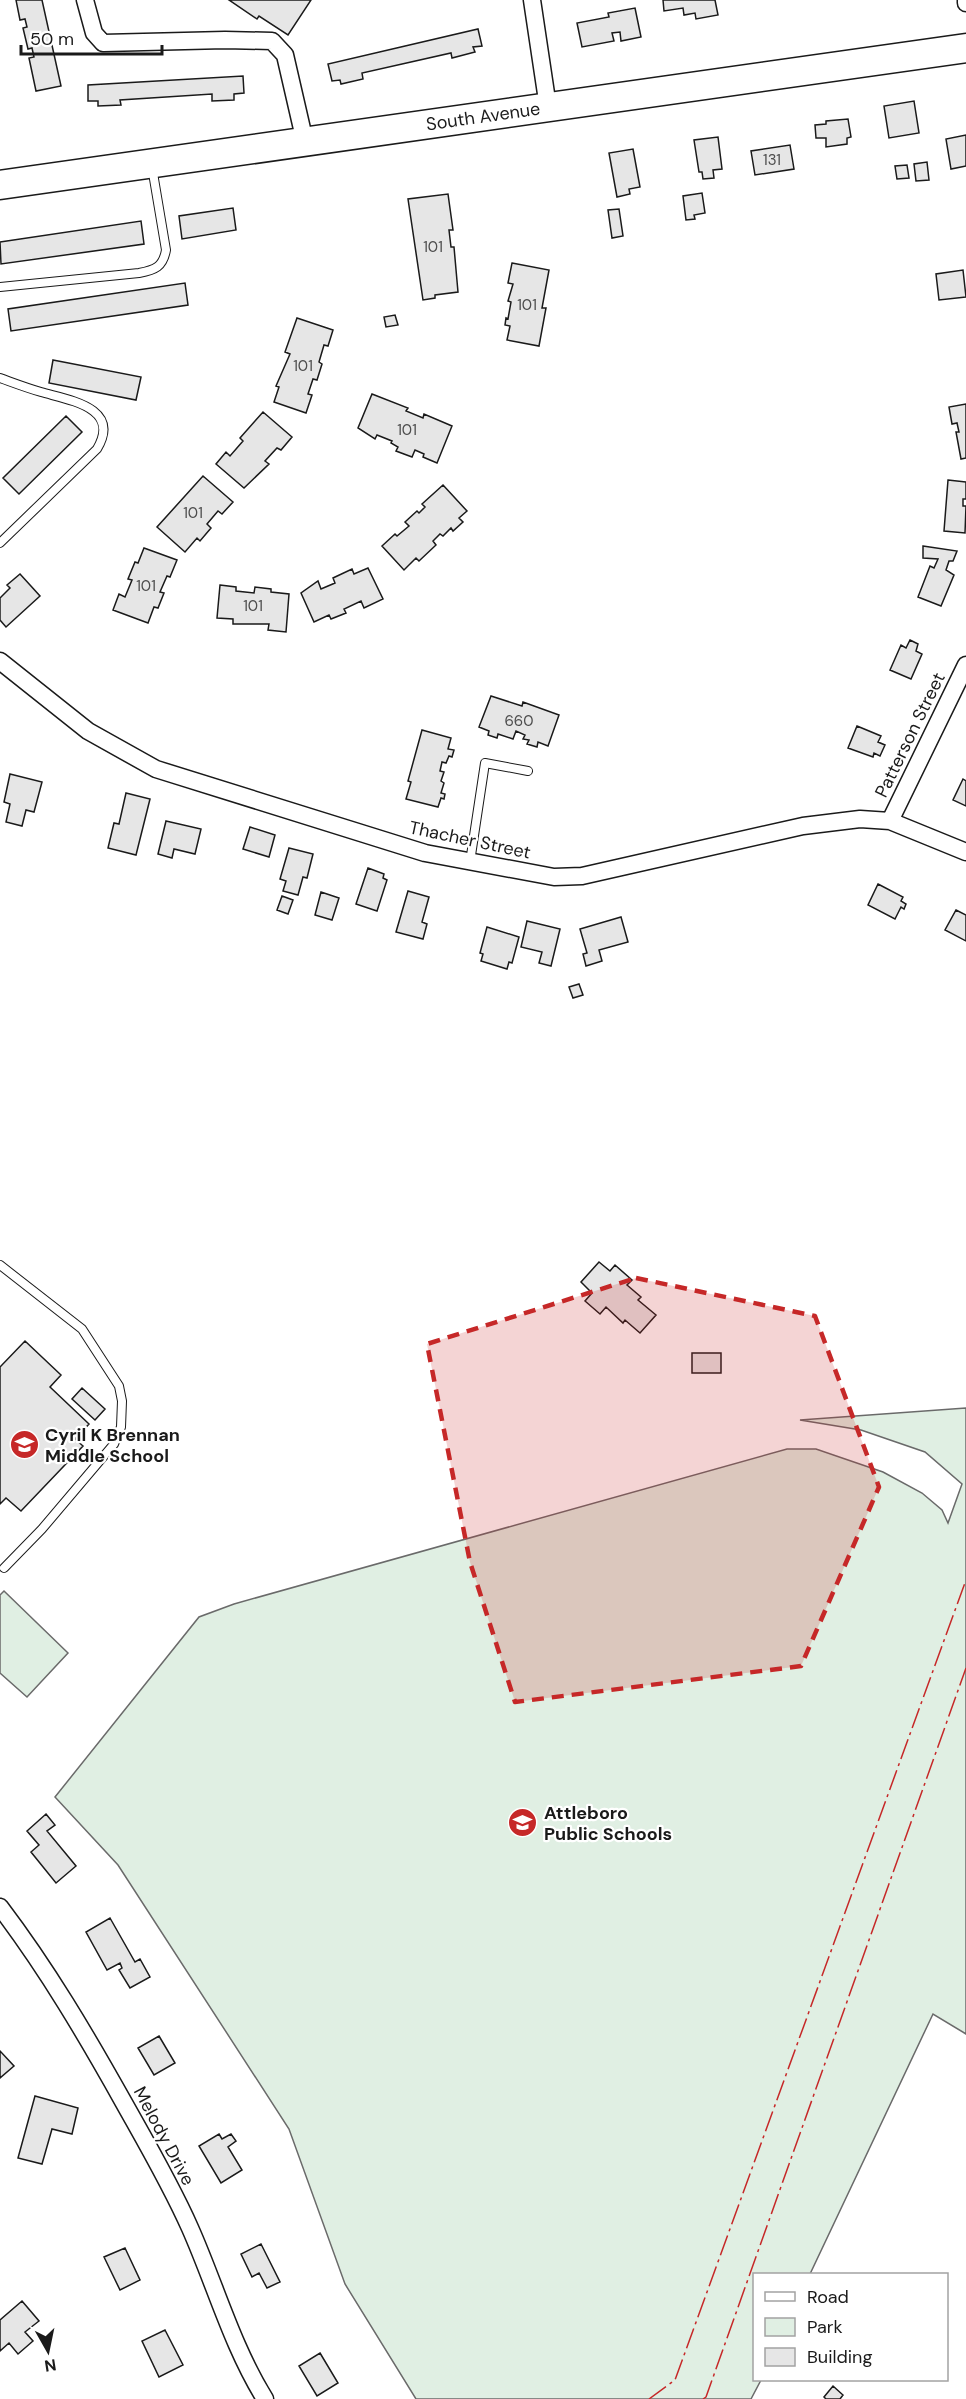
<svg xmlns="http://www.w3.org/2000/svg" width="966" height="2399" font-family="'DM Sans',sans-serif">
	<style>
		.green { fill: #e0efe3; stroke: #6a6a6a; stroke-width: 1.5 }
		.building { fill: #e6e6e6; stroke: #1a1a1a; stroke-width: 1.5 }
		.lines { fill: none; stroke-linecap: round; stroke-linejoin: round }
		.service-casing { stroke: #1a1a1a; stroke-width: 10 }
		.minor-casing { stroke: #1a1a1a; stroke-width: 19 }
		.trunk-casing { stroke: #1a1a1a; stroke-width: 31 }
		.service { stroke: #fff; stroke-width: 8 }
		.minor { stroke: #fff; stroke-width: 16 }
		.trunk { stroke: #fff; stroke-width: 28 }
		.power { stroke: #c62828; stroke-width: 1.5; stroke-dasharray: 21 4.5 3 4.5; stroke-linecap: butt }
		.marked { fill: #c62828; fill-opacity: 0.2; stroke: #c62828; stroke-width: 4.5; stroke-dasharray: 12 8; stroke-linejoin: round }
		.labels { text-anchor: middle; stroke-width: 4.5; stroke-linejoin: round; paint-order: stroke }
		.number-label { font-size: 15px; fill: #4d4d4d }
		.street-label { font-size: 18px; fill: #1a1a1a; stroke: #fff }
		.poi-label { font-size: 18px; font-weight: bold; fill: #1a1a1a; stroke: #fff; text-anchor: start }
	</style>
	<rect width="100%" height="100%" fill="#fff"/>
	<!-- green -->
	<path class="green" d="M966 1408V2034L933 2014 810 2274H754V2380H761L751 2399H416L345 2284 289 2129 118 1865 55 1797 199 1617 234 1604 787 1449H816L883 1472 922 1493 942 1510 948 1523 962 1484 925 1452 861 1430 800 1420Z
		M4 1591 68 1653 27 1697 0 1673V1595Z"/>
	<!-- building -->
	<path class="building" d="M16 0H42L61 86 36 91 29 58 34 57 32 48 28 49 23 28 27 27 25 19 20 20Z
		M229 0H311L288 35 259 16 257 19Z
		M663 0H715L718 15 696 19 695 13 684 15 683 8 664 11Z
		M635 8 641 37 621 41 620 32 612 33 614 41 582 47 577 23 609 17 608 13Z
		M478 29 482 46 473 47 475 52 452 58 451 53 362 73 363 79 341 84 340 80 332 81 328 64Z
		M243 76 244 93 234 94V100L212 101V94L120 100 121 105 98 106V101H88V85Z
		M914 101 919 133 889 138 884 106Z
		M848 119 851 137 847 138V144L826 147V138H816L815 125 826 124V121Z
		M966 135V166L951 169 946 139Z
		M718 137 722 169 713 170 714 178 703 179 702 172H699L694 140Z
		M790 145 794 169 755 175 751 151Z
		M633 149 640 187 629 189 630 194 617 197 609 153Z
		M927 162 929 180 916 181 914 164Z
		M907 165 909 178 897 179 895 166Z
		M702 193 705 213 694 215 695 219 686 220 683 196Z
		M448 194 453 230H449L451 247H454L458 292 435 295V298L423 300 408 199Z
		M233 208 236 230 182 239 179 216Z
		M619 209 623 236 612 238 608 210Z
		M141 221 144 244 1 264 0 242Z
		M512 263 549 270 542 308H546L539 346 507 340 510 326 505 325 506 318 508 319 511 302 508 301 513 284 508 283Z
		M963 270 966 297 939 300 936 274Z
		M185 283 188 305 11 331 8 309Z
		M395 315 398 325 386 327 384 317Z
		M297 318 333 330 328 346 324 345 319 362 322 364 317 380 313 379 308 394 312 395 306 413 274 402 279 387 276 386 290 354 285 352Z
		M53 360 141 377 136 400 49 383Z
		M372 394 408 408 406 411 423 418 424 414 452 426 437 463 423 457 424 454 415 450 412 457 396 451 398 447 391 443 392 441 377 435 375 439 358 428Z
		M966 404V458L961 459 956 432H959L957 423 952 424 949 407Z
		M263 412 292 437 281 450 277 448 265 461 269 464 244 488 216 464 226 452 230 456 243 441 240 438Z
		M66 416 82 432 19 494 3 478Z
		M203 476 233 502 222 514 218 511 207 524 211 528 200 541 197 538 185 552 157 527Z
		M948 480 966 482V499H963V506H966L965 533 944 531Z
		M443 485 467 511 459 518 463 522 453 531 451 528 443 536 440 534 433 541 436 545 419 561 416 558 404 570 382 546 395 534 397 536 409 526 405 522 417 511 419 513 425 507 422 504Z
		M923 546 957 551 953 561H949L946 570 954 575 941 606 918 597 930 566 934 568 938 559 923 558Z
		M144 548 177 560 170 577 167 576 160 592 164 593 158 608 154 607 148 623 113 610 119 594 125 597 132 580 128 579 135 562 138 563Z
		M368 568 383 599 364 608 361 601 344 609 346 613 331 619 329 615 314 622 301 593 318 581 321 589 335 583 333 578 352 569 354 574Z
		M20 574 40 596 6 627 0 620V598L10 588 7 585Z
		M220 585 236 587V591L254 593 255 587 271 589V592L289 594 286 632 268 630 269 624H233V619L217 618Z
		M910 640 918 644 916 651 922 654 911 679 890 670 901 645 906 648Z
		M491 696 522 706 523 702 559 715 548 746 538 742 537 747 527 744 529 740 523 739 525 735 516 731 513 739 498 734 497 738 488 735 489 731 479 727Z
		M857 726 881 736 878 742 885 745 880 756 874 753 873 757 848 748Z
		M422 730 451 738 448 749 454 750 452 757 449 756 446 763 442 762 440 771 444 772 441 781 444 783 441 793 445 794 444 799 441 798 438 807 406 799 411 782 408 781Z
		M10 774 42 782 34 812 26 810 22 826 6 822 10 804 4 802Z
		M963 779 966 781V806L953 800Z
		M126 793 150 799 136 855 108 848 114 823 119 824Z
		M166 821 201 829 195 854 174 849 172 858 158 854Z
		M250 827 275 835 269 857 243 849Z
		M289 848 313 854 307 878 303 877 298 895 283 891 286 881 280 879Z
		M368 868 384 874 383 878 387 880 377 911 356 904Z
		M878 884 903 897 901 901 906 904 904 909 901 907 895 919 868 905Z
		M408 891 429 897 422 922 427 924 423 939 396 932Z
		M321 892 339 898 332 920 315 915Z
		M282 896 293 900 288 914 277 910Z
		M956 910 966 915V941L945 930Z
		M621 917 628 942 599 950 602 961 586 966 583 954 587 953 580 929Z
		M527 921 560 929 551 966 539 963 542 952 521 947Z
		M487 927 519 937 512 963 509 962 507 969 481 961 483 954 480 953Z
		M579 984 583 995 573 998 569 987Z
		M599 1262 610 1271 615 1265 632 1280 627 1285 641 1297 638 1300 656 1315 640 1333 625 1320 623 1323 606 1307 600 1314 585 1301 592 1293 581 1282Z
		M25 1341 61 1375 50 1387 89 1424 75 1439 83 1446 21 1511 6 1498 0 1504V1367Z
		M692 1353H721V1373H692Z
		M82 1388 105 1409 95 1420 72 1399Z
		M46 1814 55 1825 47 1831 76 1866 56 1883 31 1852 39 1845 27 1831Z
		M110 1918 135 1962 140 1959 150 1977 130 1988 119 1970 122 1968 120 1963 107 1970 86 1932Z
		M159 2036 175 2063 154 2075 138 2048Z
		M0 2051 14 2066 0 2078Z
		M35 2096 78 2108 72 2134 52 2129 42 2164 18 2158Z
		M219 2134 222 2139 231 2134 236 2141 228 2147 242 2170 221 2183 199 2146Z
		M261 2244 280 2282 267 2288 259 2273 252 2277 241 2254Z
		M125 2248 140 2280 120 2290 104 2257Z
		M22 2301 39 2321 25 2332 33 2341 18 2354 9 2343 0 2351V2320Z
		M165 2330 183 2365 159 2377 142 2341Z
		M320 2353 338 2383 317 2396 299 2366Z
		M833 2386 843 2395 840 2399H826L824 2397Z"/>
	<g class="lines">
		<defs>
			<path id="service" d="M0 287 139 273C155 270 163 267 166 250L152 167
				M0 378C14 383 27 388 41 392 68 400 122 407 97 449L0 543
				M470 862 485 763 528 771
				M0 1265 82 1329 119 1386 122 1401 121 1427 114 1444 42 1529 4 1568"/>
			<path id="minor" d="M85 0 94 33 103 43 225 40 272 41 285 55 305 142
				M532 0 548 107
				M966 0V3
				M0 661 88 731 156 769 425 853 554 877 582 876 803 826 860 819 890 821 966 852
				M890 821 966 665
				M0 1907C47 1969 86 2035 124 2103 147 2144 171 2185 190 2228 215 2284 232 2346 265 2399"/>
			<g id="trunk">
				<path id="s1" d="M0 185 966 48"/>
			</g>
		</defs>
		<!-- service casing -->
		<use href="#service" class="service-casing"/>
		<!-- minor casing -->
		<use href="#minor" class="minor-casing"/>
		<!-- trunk casing -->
		<use href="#trunk" class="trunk-casing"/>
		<!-- service -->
		<use href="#service" class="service"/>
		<!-- minor -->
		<use href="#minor" class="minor"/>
		<!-- trunk -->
		<use href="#trunk" class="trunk"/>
		<!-- power -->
		<path class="power" d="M649 2399 675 2380 966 1580
			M703 2399 706 2397 966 1668"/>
	</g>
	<!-- marked area -->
	<path class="marked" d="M636 1278 815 1316 879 1487 801 1666 515 1702 470 1562 427 1344Z"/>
	<!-- icons -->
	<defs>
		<symbol id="school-disc" viewBox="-11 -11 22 22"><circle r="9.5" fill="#c62828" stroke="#fff"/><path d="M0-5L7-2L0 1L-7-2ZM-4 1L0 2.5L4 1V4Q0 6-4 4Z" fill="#fff"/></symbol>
	</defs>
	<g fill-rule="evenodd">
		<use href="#school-disc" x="8" y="1428" width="33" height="33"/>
		<use href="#school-disc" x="506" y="1806" width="33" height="33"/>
	</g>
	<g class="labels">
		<!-- number labels -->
		<g class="number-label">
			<text x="772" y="165">131</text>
			<text x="433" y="252">101</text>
			<text x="527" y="310">101</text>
			<text x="303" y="371">101</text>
			<text x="407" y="435">101</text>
			<text x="193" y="518">101</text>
			<text x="146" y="591">101</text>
			<text x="253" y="611">101</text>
			<text x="519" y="726">660</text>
		</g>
		<!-- street labels -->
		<g class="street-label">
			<text dy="6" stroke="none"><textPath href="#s1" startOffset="488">South Avenue</textPath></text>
			<text transform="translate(910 735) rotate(-64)" y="6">Patterson Street</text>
			<text transform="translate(470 840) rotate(12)" y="6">Thacher Street</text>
			<text transform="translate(164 2136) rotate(62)" y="6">Melody Drive</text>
		</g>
		<!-- poi labels -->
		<g class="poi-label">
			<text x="45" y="1441">Cyril K Brennan<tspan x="45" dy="21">Middle School</tspan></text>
			<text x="544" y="1819">Attleboro<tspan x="544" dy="21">Public Schools</tspan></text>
		</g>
	</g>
	<!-- legend -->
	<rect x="753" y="2273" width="195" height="108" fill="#ffffff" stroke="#a3a3a3" stroke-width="1.5"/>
	<rect x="765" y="2292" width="30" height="9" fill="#ffffff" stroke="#a3a3a3" stroke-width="1.5"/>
	<text x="807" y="2303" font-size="18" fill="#1a1a1a">Road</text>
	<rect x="765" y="2318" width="30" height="18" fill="#e0efe3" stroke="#a3a3a3" stroke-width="1.5"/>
	<text x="807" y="2333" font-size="18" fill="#1a1a1a">Park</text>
	<rect x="765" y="2348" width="30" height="18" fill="#e6e6e6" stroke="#a3a3a3" stroke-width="1.5"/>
	<text x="807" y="2363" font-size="18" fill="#1a1a1a">Building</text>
	<!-- north arrow -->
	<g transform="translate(48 2351) rotate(171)" stroke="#ffffff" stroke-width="4.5" paint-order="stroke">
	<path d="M0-4.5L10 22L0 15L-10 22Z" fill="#1a1a1a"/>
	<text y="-9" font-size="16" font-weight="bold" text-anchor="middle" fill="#1a1a1a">N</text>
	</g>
	<!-- scale -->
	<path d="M21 45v9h141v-9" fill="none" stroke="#1a1a1a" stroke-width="3"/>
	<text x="30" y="45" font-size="18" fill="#1a1a1a" stroke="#ffffff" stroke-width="4.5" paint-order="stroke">50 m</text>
</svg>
